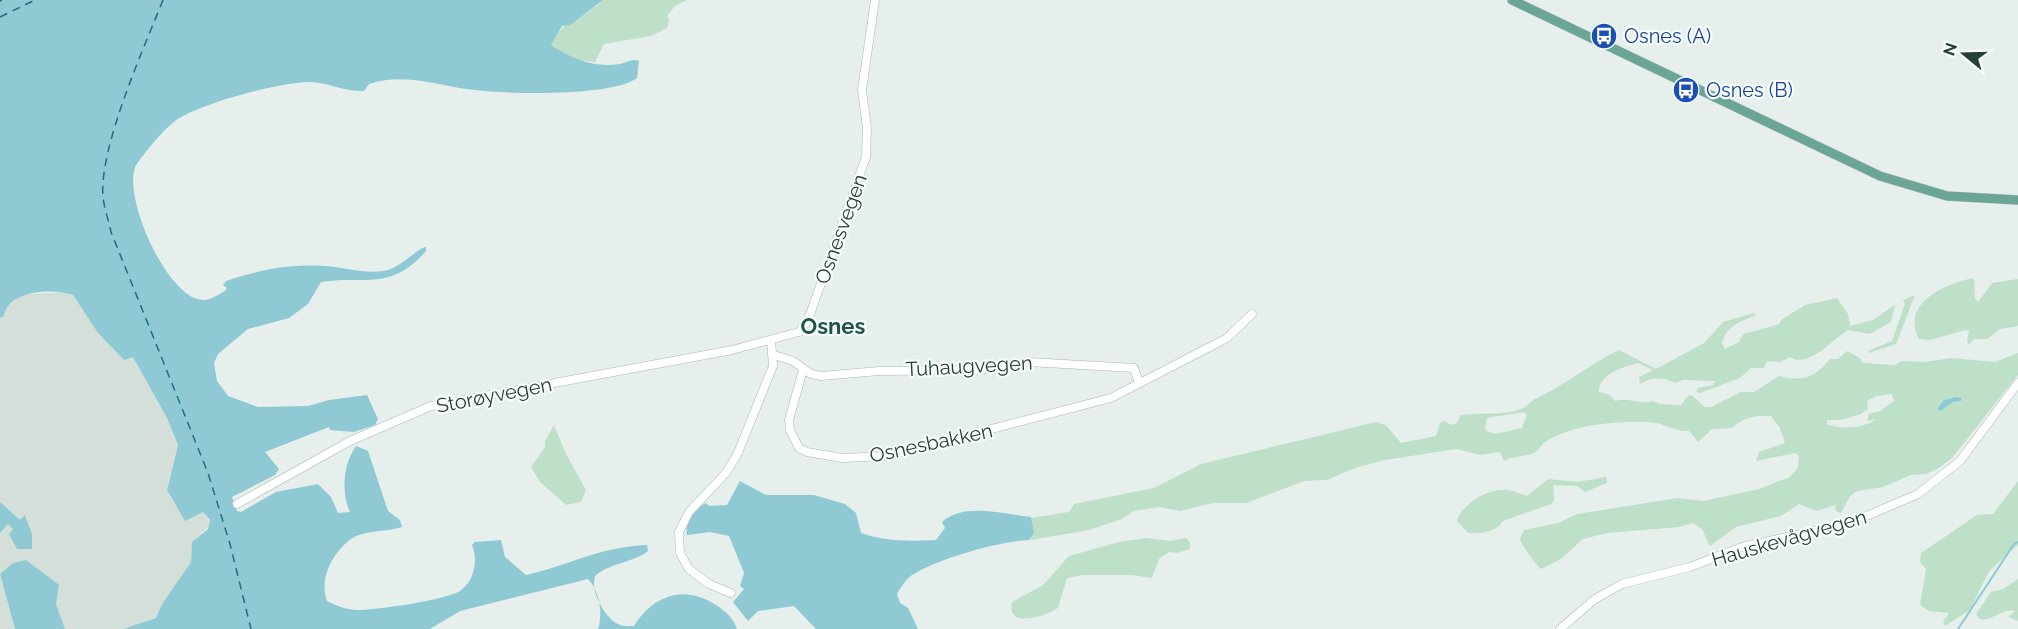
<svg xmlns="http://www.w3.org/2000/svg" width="2018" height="629" font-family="Raleway,sans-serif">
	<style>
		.built { fill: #d4dfda }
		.green { fill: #bfe0c8; fill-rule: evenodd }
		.water { fill: #8ec9d4 }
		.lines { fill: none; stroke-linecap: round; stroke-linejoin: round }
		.stream { stroke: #8ec9d4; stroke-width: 2 }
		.ferry { stroke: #1c6f80; stroke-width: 1.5; stroke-dasharray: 8 6; stroke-linecap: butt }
		.minor-casing { stroke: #a8b8b2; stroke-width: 9 }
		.major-casing { stroke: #c2cac8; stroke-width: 10 }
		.minor { stroke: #fff; stroke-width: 8 }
		.major { stroke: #6aa596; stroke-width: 9 }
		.labels { text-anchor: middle; stroke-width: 4.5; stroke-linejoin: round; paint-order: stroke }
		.transit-label { font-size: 20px; fill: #164399; stroke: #f7fbf9; text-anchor: start }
		.street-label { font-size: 20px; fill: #24423a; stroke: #f7fbf9 }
		.quarter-label { font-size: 22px; font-weight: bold; fill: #1f5548; stroke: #f7fbf9 }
	</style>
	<rect width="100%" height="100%" fill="#e6efeb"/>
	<!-- built -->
	<path class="built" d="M63 292 73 295 98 333 124 360 133 356 167 418 178 445 168 483 170 497 185 520 203 512 211 524 192 542 191 562 162 604 156 618 123 629H65L56 604V594L13 563 0 574 15 629H0V533L8 523 33 539 26 515 20 520 0 502V318L4 316 5 309 21 295Z"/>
	<!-- green -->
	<path class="green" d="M603 0H687L675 6 667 16 669 20 667 28 651 36 604 44 595 62 573 60 551 45C560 20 586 18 603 0Z
		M1974 278 1975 298 1978 302 1992 283 2018 279V326L2000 329 1987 339H1974L1969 345 1967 342 1969 331 1965 330 1930 340 1919 339C1900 303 1946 283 1974 278Z
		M1915 295 1896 344 1869 353 1868 351 1892 341 1905 304 1903 300Z
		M1837 298 1848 314 1850 326 1873 320 1895 305 1891 322 1870 334 1848 330C1833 339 1808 369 1790 357L1780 362 1767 361 1764 368H1751L1740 378 1700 393 1696 392 1698 388 1713 385 1715 381 1683 380 1675 383C1662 377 1653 377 1640 384L1639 377 1653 370 1638 363C1624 367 1599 373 1599 392L1610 395 1615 401C1628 397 1639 405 1653 401L1660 404 1681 405 1689 395 1693 396 1704 407H1711L1741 392H1754L1779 376C1803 382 1814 378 1830 359H1838L1847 351 1860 358 1863 363 1895 365 1901 361 1925 362 1952 358 1995 362 2018 353V375L1952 458 1939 468 1926 474 1911 475 1883 487 1857 491 1850 496 1841 513 1836 511 1835 505 1817 511 1799 504 1781 516 1736 527 1710 546 1702 529 1693 523 1679 527 1607 533 1583 539 1561 559 1541 569C1536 564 1521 545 1520 539L1524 530 1558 523 1577 514 1678 498 1704 501 1759 489 1790 477 1798 467 1799 456 1795 453 1756 461 1759 452 1785 443 1780 428 1771 416C1756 415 1744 417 1732 428L1712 429 1698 442 1689 431C1674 432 1665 423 1650 422 1617 421 1574 424 1545 442 1540 446 1538 453 1531 454 1521 457 1514 456 1504 461L1500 452 1480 455 1457 449 1385 460 1355 468 1327 480 1304 481 1246 503H1213L1180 511 1159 507 1134 511 1122 519 1089 530 1031 540 1030 518 1069 512 1074 504 1154 488 1201 464 1376 422 1386 425 1401 443 1436 436 1440 423 1444 421 1451 425 1457 423 1461 415C1482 412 1501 416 1521 409 1527 407 1530 401 1535 399 1565 385 1590 364 1619 350L1656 369 1704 343 1723 322 1754 313 1756 315C1740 322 1727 325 1722 343L1725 349 1739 342 1743 334 1780 324 1781 320 1805 305ZM1892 394 1894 401 1880 411 1868 414V421L1876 419C1866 428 1840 430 1827 424V420H1841L1861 414 1868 409 1867 401 1876 396ZM1524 412 1527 415 1522 428 1495 434 1485 430 1487 418Z
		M554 425 566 454 586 490 581 502 566 505 540 482 531 467 545 447V441Z
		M1606 477 1607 483 1585 492 1577 486 1553 485 1554 500 1551 504 1503 521C1496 532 1481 534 1468 533L1457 521C1462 503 1490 487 1508 490 1514 491 1521 494 1527 496L1548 479 1577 482Z
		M2018 481V545L1989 571 1970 610 1945 626 1943 622 1949 613 1929 611 1920 605 1926 569 1920 562 1921 553 1977 515 1993 514Z
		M1146 538 1170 541 1186 538 1190 542V549L1177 553 1169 552 1159 559 1152 578 1132 575H1083L1067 578 1058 608C1044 617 1006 629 1012 602L1043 585 1069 556 1119 542Z
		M2018 579V621L2008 617 2015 611C2001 608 1993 622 1979 619L1976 614 1991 592 2003 589Z"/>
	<!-- water -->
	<path class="water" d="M0 0H603L570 25 562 26 551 45C572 59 594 68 620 64 627 63 631 58 639 61L637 78C611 97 508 94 474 90 438 86 406 72 369 84L364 91C345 92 330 83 311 82 283 81 197 104 175 121 160 133 147 150 136 165 121 195 168 301 204 300 211 300 219 294 225 291L227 288 223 285 226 281C258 270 290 264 325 266 344 267 364 274 384 271 401 268 417 248 426 247V251C390 292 366 275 321 282L308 304 289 318 248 329 218 354 214 363 217 381 228 396 258 407 308 406 329 400 367 395 378 419 375 425 354 432 330 430 329 427 265 452 279 469 275 475 232 497 237 511 241 512 276 492 318 484 331 497 338 513 350 512C341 493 343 464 356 446L368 451 388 511 400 520 402 527C387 532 364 530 351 539 332 553 319 579 327 601 336 606 348 610 358 610 377 610 445 600 460 591 475 581 478 559 472 545L475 542 501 540 505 557 526 575C570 565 599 547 647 545L648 551C633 563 611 562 595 576 590 591 605 618 618 624 623 627 629 626 634 626 643 611 656 599 675 595 696 590 731 608 737 629H598C603 614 600 591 588 579L460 611 430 629H123L156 618 162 604 191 562 192 542 208 529 210 520 203 512 185 521 167 490 178 445 167 418 133 357 124 360 98 333 73 295C53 288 8 290 4 316L0 318Z
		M1957 397 1961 398V401L1953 402 1941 411 1937 409 1944 400Z
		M740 481 766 495H814L845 504 856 513 861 533C886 542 910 541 936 540L945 528 942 522C963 502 1005 514 1031 517L1034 533 1029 540C999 541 937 559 912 575 906 579 900 588 897 594L900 603 908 608 918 629H816L794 606 758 611 748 621 733 602 744 589 740 586 744 573 729 536 710 532 687 535C684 521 696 510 705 503L710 506 727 505Z
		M0 502 20 520 25 515 32 534V549H17L9 534 13 529 8 524 0 533Z
		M26 560 59 585 56 604 65 629H15L0 574 13 563Z"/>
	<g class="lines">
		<!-- stream -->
		<path class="stream" d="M1958 629 2014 544 2018 542"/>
		<!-- ferry -->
		<path class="ferry" d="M163 0C144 48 99 147 103 197 104 208 109 221 111 232L208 473 230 544 251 629
			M0 1 2 0
			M0 17 35 0"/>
		<defs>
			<path id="minor" d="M774 355 793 361 811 374 821 376 879 371 980 370 1029 362 1134 368 1139 383
				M803 370 789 420 790 430 799 448 807 452 842 458 887 456 1111 398 1227 338 1252 314
				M237 504 350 441 431 406 732 350 799 332 808 320 866 157 867 128 862 90 875 0
				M731 593 709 584 689 569 680 553 679 532 689 512 726 473 737 455 773 366 771 340
				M1560 629 1595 599 1622 584 1690 567 1742 547 1850 523 1918 494 1960 461 2018 383"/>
			<path id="major" d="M1512 0 1880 176 1947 196 2018 200"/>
		</defs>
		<!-- minor casing -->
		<use href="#minor" class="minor-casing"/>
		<!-- major casing -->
		<use href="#major" class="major-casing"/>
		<!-- minor -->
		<use href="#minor" class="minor"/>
		<!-- major -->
		<use href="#major" class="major"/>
	</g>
	<!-- icons -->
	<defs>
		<symbol id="bus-disc" viewBox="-11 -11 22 22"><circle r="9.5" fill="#1a4fb4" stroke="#f7fbf9"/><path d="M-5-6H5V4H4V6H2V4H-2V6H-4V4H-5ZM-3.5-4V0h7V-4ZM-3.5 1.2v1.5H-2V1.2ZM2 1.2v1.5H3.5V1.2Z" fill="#fff"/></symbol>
	</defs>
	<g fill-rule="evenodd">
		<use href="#bus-disc" x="1589" y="21" width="30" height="30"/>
		<use href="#bus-disc" x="1671" y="75" width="30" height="30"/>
	</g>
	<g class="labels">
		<!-- transit labels -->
		<g class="transit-label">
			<text x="1624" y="43">Osnes (A)</text>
			<text x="1706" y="97">Osnes (B)</text>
		</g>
		<!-- street labels -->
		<g class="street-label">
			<text transform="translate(841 229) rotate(-70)" y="7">Osnesvegen</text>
			<text transform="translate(969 366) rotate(-3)" y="7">Tuhaugvegen</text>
			<text transform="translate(494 395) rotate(-11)" y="7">Storøyvegen</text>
			<text transform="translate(931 443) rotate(-12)" y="7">Osnesbakken</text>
			<text transform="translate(1789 538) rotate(-16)" y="7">Hauskevågvegen</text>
		</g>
		<!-- quarter labels -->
		<g class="quarter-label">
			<text x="833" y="334">Osnes</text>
		</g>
	</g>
	<!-- north arrow -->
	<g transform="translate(1964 54) rotate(289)" stroke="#f7fbf9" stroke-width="4.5" paint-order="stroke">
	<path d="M0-4.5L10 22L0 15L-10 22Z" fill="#24423a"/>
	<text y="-9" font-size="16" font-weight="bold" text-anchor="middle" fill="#24423a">N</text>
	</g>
</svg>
